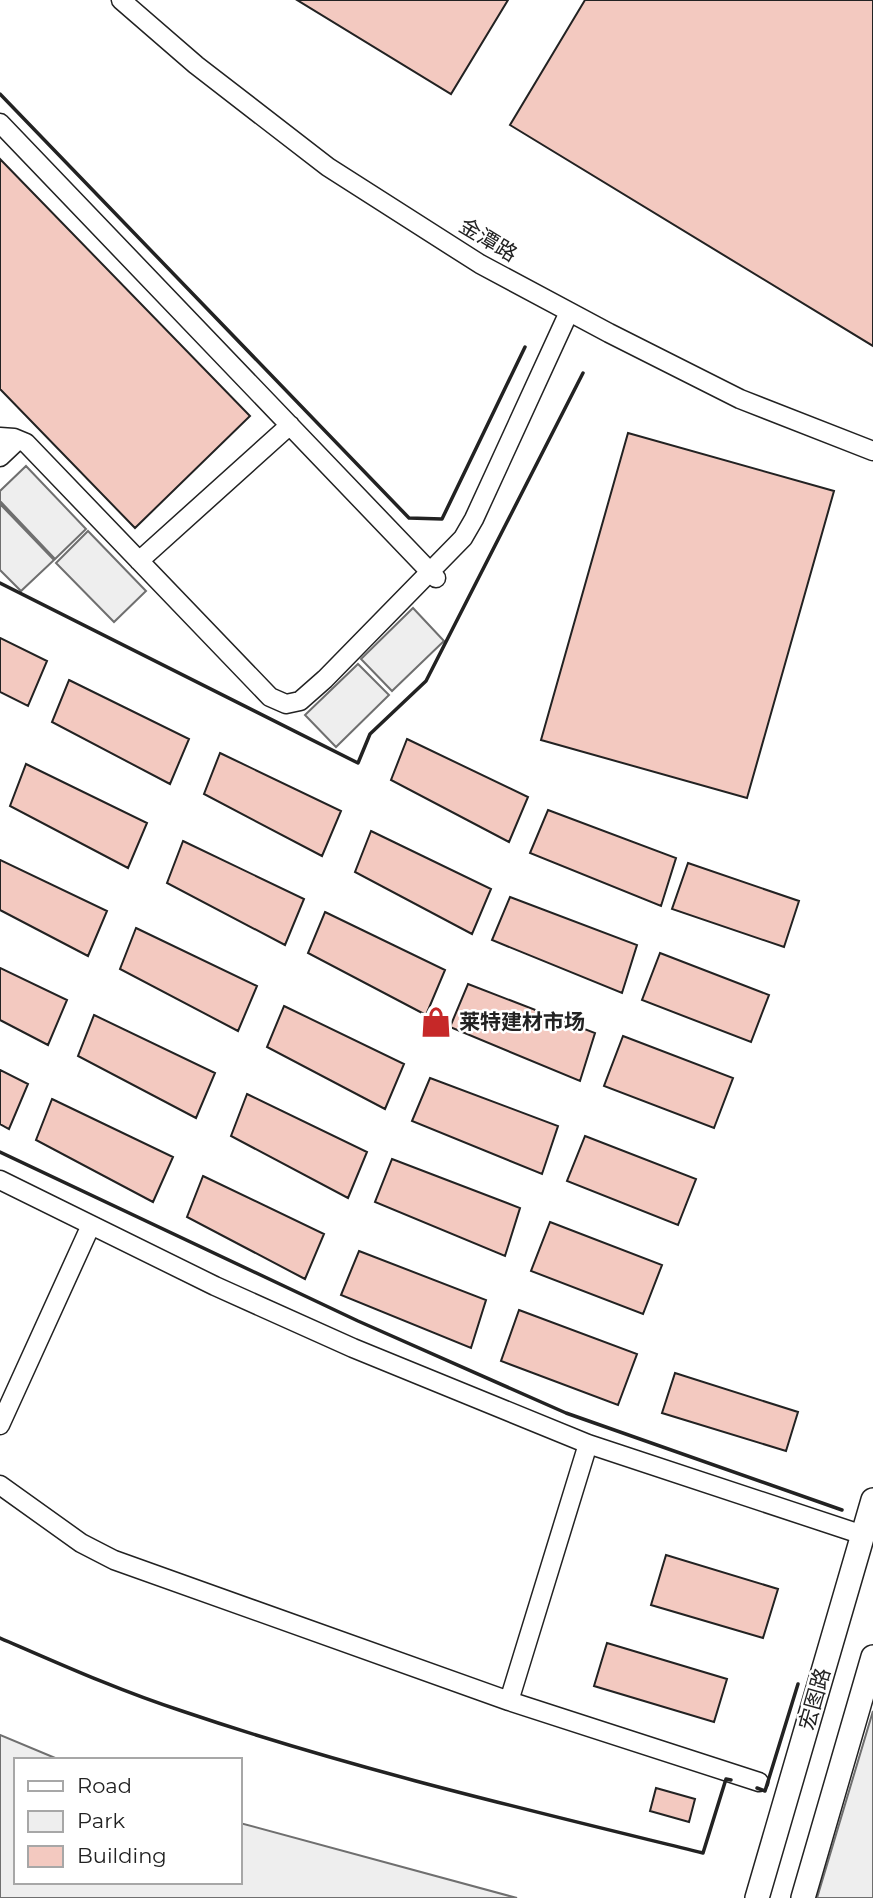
<svg xmlns="http://www.w3.org/2000/svg" width="873" height="1898" font-family="Montserrat,'Noto Sans SC',sans-serif">
	<style>
		.green { fill: #eee; stroke: #6f6f6f; stroke-width: 2 }
		.building { fill: #f3c9c0; stroke: #222; stroke-width: 2 }
		.lines { fill: none; stroke-linecap: round; stroke-linejoin: round }
		.minor-casing { stroke: #222; stroke-width: 21 }
		.major-casing { stroke: #222; stroke-width: 26 }
		.minor { stroke: #fff; stroke-width: 18 }
		.major { stroke: #fff; stroke-width: 23 }
		.wall { stroke: #222; stroke-width: 3.5 }
		.labels { text-anchor: middle; stroke-width: 5; stroke-linejoin: round; paint-order: stroke }
		.street-label { font-size: 21px; fill: #222; stroke: #fff }
		.poi-label { font-size: 21px; font-weight: bold; fill: #222; stroke: #fff; text-anchor: start }
	</style>
	<rect width="100%" height="100%" fill="#fff"/>
	<!-- green -->
	<path class="green" d="M26 466 86 529 55 559 0 501V491Z
		M0 504 54 560 21 591 0 570Z
		M88 531 146 591 114 622 56 563Z
		M413 608 444 641 392 691 361 659Z
		M358 664 389 695 336 747 305 715Z
		M873 1711V1898H817Z
		M0 1735 60 1760H16V1882H240V1823L517 1898H0Z"/>
	<!-- building -->
	<path class="building" d="M297 0H508L451 94Z
		M585 0H873V346L510 125Z
		M0 159 250 416 135 528 0 389Z
		M628 433 834 491 747 798 541 740Z
		M0 638 47 661 28 706 0 692Z
		M69 680 189 739 170 784 52 722Z
		M407 739 528 797 509 842 391 780Z
		M220 753 341 811 322 856 204 794Z
		M26 764 147 823 128 868 10 806Z
		M548 810 676 858 661 906 530 853Z
		M371 831 491 889 472 934 355 872Z
		M183 841 304 899 285 945 167 883Z
		M0 860 107 911 88 956 0 910Z
		M688 863 799 901 784 947 672 909Z
		M510 897 637 945 622 993 492 940Z
		M325 912 445 970 426 1015 308 953Z
		M136 928 257 986 238 1031 120 969Z
		M660 953 769 995 751 1042 642 1000Z
		M0 968 67 1000 48 1045 0 1020Z
		M468 984 595 1033 580 1081 450 1027Z
		M284 1006 404 1064 385 1109 267 1047Z
		M94 1015 215 1073 196 1118 78 1056Z
		M623 1036 733 1078 714 1128 604 1086Z
		M0 1070 28 1084 9 1129 0 1124Z
		M430 1078 558 1126 542 1174 412 1121Z
		M247 1094 367 1152 348 1198 231 1136Z
		M52 1099 173 1157 153 1202 36 1140Z
		M585 1136 696 1179 678 1225 567 1181Z
		M392 1159 520 1208 505 1256 375 1202Z
		M203 1176 324 1234 305 1279 187 1217Z
		M550 1222 662 1265 643 1314 531 1271Z
		M359 1251 486 1300 471 1348 341 1295Z
		M519 1310 637 1354 618 1405 501 1361Z
		M675 1373 798 1412 786 1451 662 1413Z
		M666 1555 778 1589 763 1638 651 1605Z
		M607 1643 727 1679 714 1722 594 1686Z
		M656 1788 695 1799 689 1822 650 1811Z"/>
	<g class="lines">
		<defs>
			<path id="minor" d="M121 0 196 65 328 167 480 264 609 333 740 399 873 451
				M0 123 436 578
				M0 437 14 438 26 443 270 697 286 704 300 701 325 679 463 538 474 519 569 312
				M0 457 18 440
				M139 561 290 425
				M0 1180 215 1286 353 1348 588 1444 863 1535
				M0 1425 91 1225
				M0 1485 81 1543 114 1560 509 1701 759 1782
				M509 1701 588 1444"/>
			<path id="major" d="M757 1898 873 1500
				M803 1898 873 1657"/>
		</defs>
		<!-- minor casing -->
		<use href="#minor" class="minor-casing"/>
		<!-- major casing -->
		<use href="#major" class="major-casing"/>
		<!-- minor -->
		<use href="#minor" class="minor"/>
		<!-- major -->
		<use href="#major" class="major"/>
		<!-- wall -->
		<path class="wall" d="M0 94 409 518 442 519 525 347
			M0 583 358 763 370 734 426 681 583 373
			M0 1152 358 1321 566 1413 842 1510
			M0 1638C60 1664 120 1691 182 1711 353 1769 528 1810 703 1853L726 1779 731 1780
			M757 1788 765 1791 798 1684"/>
	</g>
	<!-- icons -->
	<defs>
		<symbol id="shop-bare" viewBox="-9 -9 18 18"><path d="M-5-2.5h2.3a2.7 3.5 0 0 1 5.4 0H5L5.5 6h-11ZM-1.5-2.5h3a1.5 2.3 0 0 0-3 0Z" fill="#c62828" stroke="#fff" stroke-width="2.5" paint-order="stroke"/></symbol>
	</defs>
	<g fill-rule="evenodd">
		<use href="#shop-bare" x="414" y="1000" width="44" height="44"/>
	</g>
	<g class="labels">
		<!-- street labels -->
		<g class="street-label">
			<text transform="translate(488 240) rotate(31)" y="7">金潭路</text>
			<text transform="translate(815 1699) rotate(-74)" y="7">宏图路</text>
		</g>
		<!-- poi labels -->
		<g class="poi-label">
			<text x="459" y="1029">莱特建材市场</text>
		</g>
	</g>
	<!-- legend -->
	<rect x="14" y="1758" width="228" height="126" fill="#ffffff" stroke="#a7a7a7" stroke-width="2"/>
	<rect x="28" y="1781" width="35" height="10" fill="#ffffff" stroke="#a7a7a7" stroke-width="2"/>
	<text x="77" y="1793" font-size="21" fill="#222222">Road</text>
	<rect x="28" y="1811" width="35" height="21" fill="#eeeeee" stroke="#a7a7a7" stroke-width="2"/>
	<text x="77" y="1828" font-size="21" fill="#222222">Park</text>
	<rect x="28" y="1846" width="35" height="21" fill="#f3c9c0" stroke="#a7a7a7" stroke-width="2"/>
	<text x="77" y="1863" font-size="21" fill="#222222">Building</text>
</svg>
